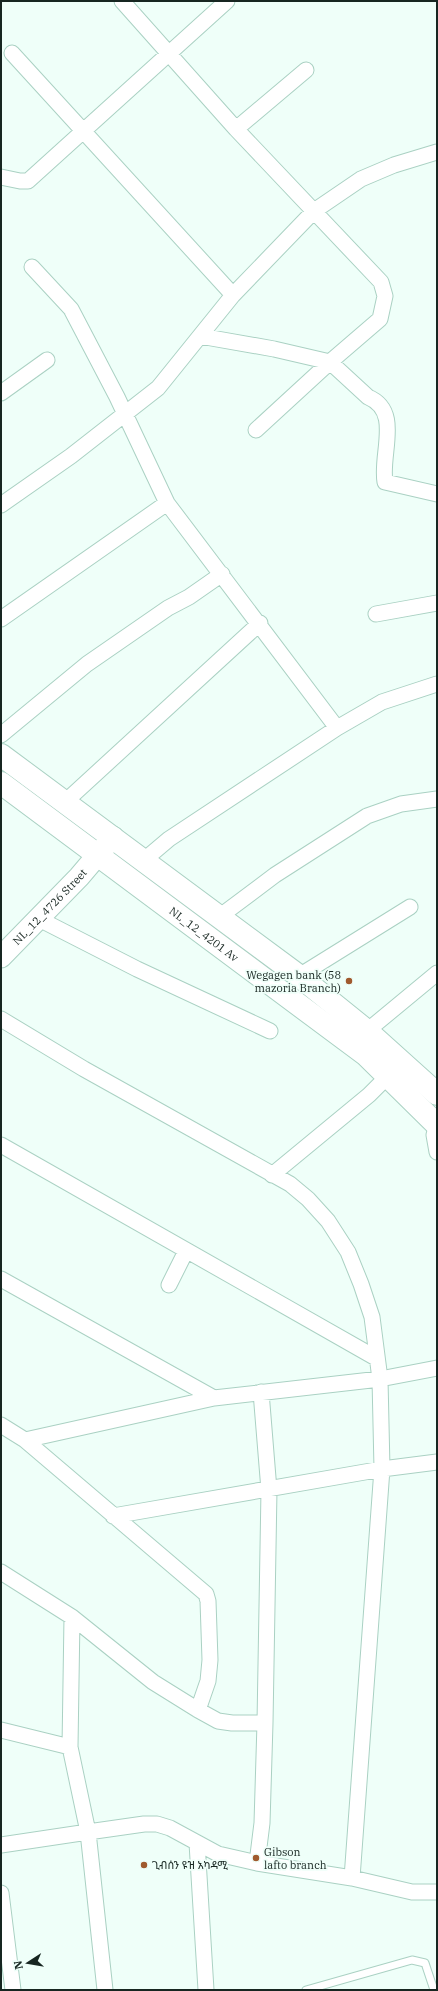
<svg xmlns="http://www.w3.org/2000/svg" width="438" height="1991" font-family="'IBM Plex Serif','Noto Sans Ethiopic',serif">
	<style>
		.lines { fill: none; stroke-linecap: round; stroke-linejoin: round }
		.lane-casing { stroke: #aad1c3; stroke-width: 9 }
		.street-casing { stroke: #aad1c3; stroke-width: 17 }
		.secondary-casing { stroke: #aad1c3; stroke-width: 23 }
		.primary-casing { stroke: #aad1c3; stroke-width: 24 }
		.lane { stroke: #fff; stroke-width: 7 }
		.street { stroke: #fff; stroke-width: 15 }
		.secondary { stroke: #fff; stroke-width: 21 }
		.primary { stroke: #fff; stroke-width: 22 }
		.poi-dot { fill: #a05a2e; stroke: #effff9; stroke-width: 1.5 }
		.labels { text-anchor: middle; stroke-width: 3.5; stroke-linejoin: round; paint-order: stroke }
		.street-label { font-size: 11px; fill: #172621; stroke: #effff9 }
		.poi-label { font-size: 11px; fill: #172621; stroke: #effff9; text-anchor: start }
	</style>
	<rect width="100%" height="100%" fill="#effff9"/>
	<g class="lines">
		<defs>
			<path id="lane" d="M306 1990 412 1960 425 1963 434 1990"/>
			<path id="street" d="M122 1 236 129 381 282 385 296 380 319 330 362 256 430
				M12 53 233 295
				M236 129 306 70
				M1 177 20 181H28L227 1
				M32 267 71 309 117 397 167 503 337 728
				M200 336 274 349 330 362 368 397C402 411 380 454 385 482L437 494
				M1 393 47 360
				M1 505 71 456 158 388 233 295 314 211 361 179 394 165 437 152
				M376 614 437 603
				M1 619 167 503
				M1 735 87 664 168 608 189 597 222 574
				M65 802 260 623
				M143 861 169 839 337 728 382 702 437 684
				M219 917 275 875 367 816 401 804 437 799
				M39 919 137 969 270 1031
				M299 976 410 907
				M1 1019 84 1069 290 1184 308 1199 328 1221 348 1252 361 1284 372 1317 380 1379 382 1469 352 1878
				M367 1031 437 973
				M437 1124 434 1135 437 1152
				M1 1145 376 1358
				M272 1175 369 1095 388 1076
				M1 1279 214 1398
				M169 1285 186 1251
				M1 1425 25 1440 206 1594 208 1601 210 1660 208 1681 198 1710
				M25 1440 214 1398 380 1379 437 1368
				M113 1516 382 1469 437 1462
				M1 1572 72 1617 153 1682 198 1710 218 1721 232 1723H265
				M72 1617 70 1747 88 1832 144 1824H157L170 1828 218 1854 257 1863 352 1878 412 1892H437
				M1 1730 70 1747
				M197 1843 206 1990
				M1 1845 88 1832 105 1990
				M257 1863 262 1823 265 1723 269 1490 261 1392
				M1 1893 13 1990"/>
			<g id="secondary">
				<path id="s1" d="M1 957 79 877 113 837"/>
			</g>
			<g id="primary">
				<path d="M1 755 299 976 367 1031 437 1094"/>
				<path id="s2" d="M1 783 366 1055 437 1125"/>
			</g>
		</defs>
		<!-- lane casing -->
		<use href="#lane" class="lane-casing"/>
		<!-- street casing -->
		<use href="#street" class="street-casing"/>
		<!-- secondary casing -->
		<use href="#secondary" class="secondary-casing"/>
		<!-- primary casing -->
		<use href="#primary" class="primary-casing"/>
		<!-- lane -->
		<use href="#lane" class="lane"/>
		<!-- street -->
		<use href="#street" class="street"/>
		<!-- secondary -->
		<use href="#secondary" class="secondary"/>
		<!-- primary -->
		<use href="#primary" class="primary"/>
	</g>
	<!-- markers -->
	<g class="poi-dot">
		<circle cx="349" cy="981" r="4"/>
		<circle cx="256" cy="1858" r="4"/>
		<circle cx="144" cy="1865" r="4"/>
	</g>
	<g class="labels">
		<!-- street labels -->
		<g class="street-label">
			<text dy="4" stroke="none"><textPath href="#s1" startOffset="70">NL_12_4726 Street</textPath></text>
			<text dy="4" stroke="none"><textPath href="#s2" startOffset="253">NL_12_4201 Av</textPath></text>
		</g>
		<!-- poi labels -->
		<g class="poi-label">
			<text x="341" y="979" text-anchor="end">Wegagen bank (58<tspan x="341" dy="13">mazoria Branch)</tspan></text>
			<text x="264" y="1856">Gibson<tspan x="264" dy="13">lafto branch</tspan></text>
			<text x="152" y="1869">ጊብሰን ዩዝ አካዳሚ</text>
		</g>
	</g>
	<!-- border -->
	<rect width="438" height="1991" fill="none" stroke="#172621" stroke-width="4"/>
	<!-- north arrow -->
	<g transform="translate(28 1963) rotate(258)" stroke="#effff9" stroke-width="3" paint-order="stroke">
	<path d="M0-3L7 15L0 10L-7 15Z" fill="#172621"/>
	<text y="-6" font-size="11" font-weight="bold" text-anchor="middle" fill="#172621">N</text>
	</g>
</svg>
